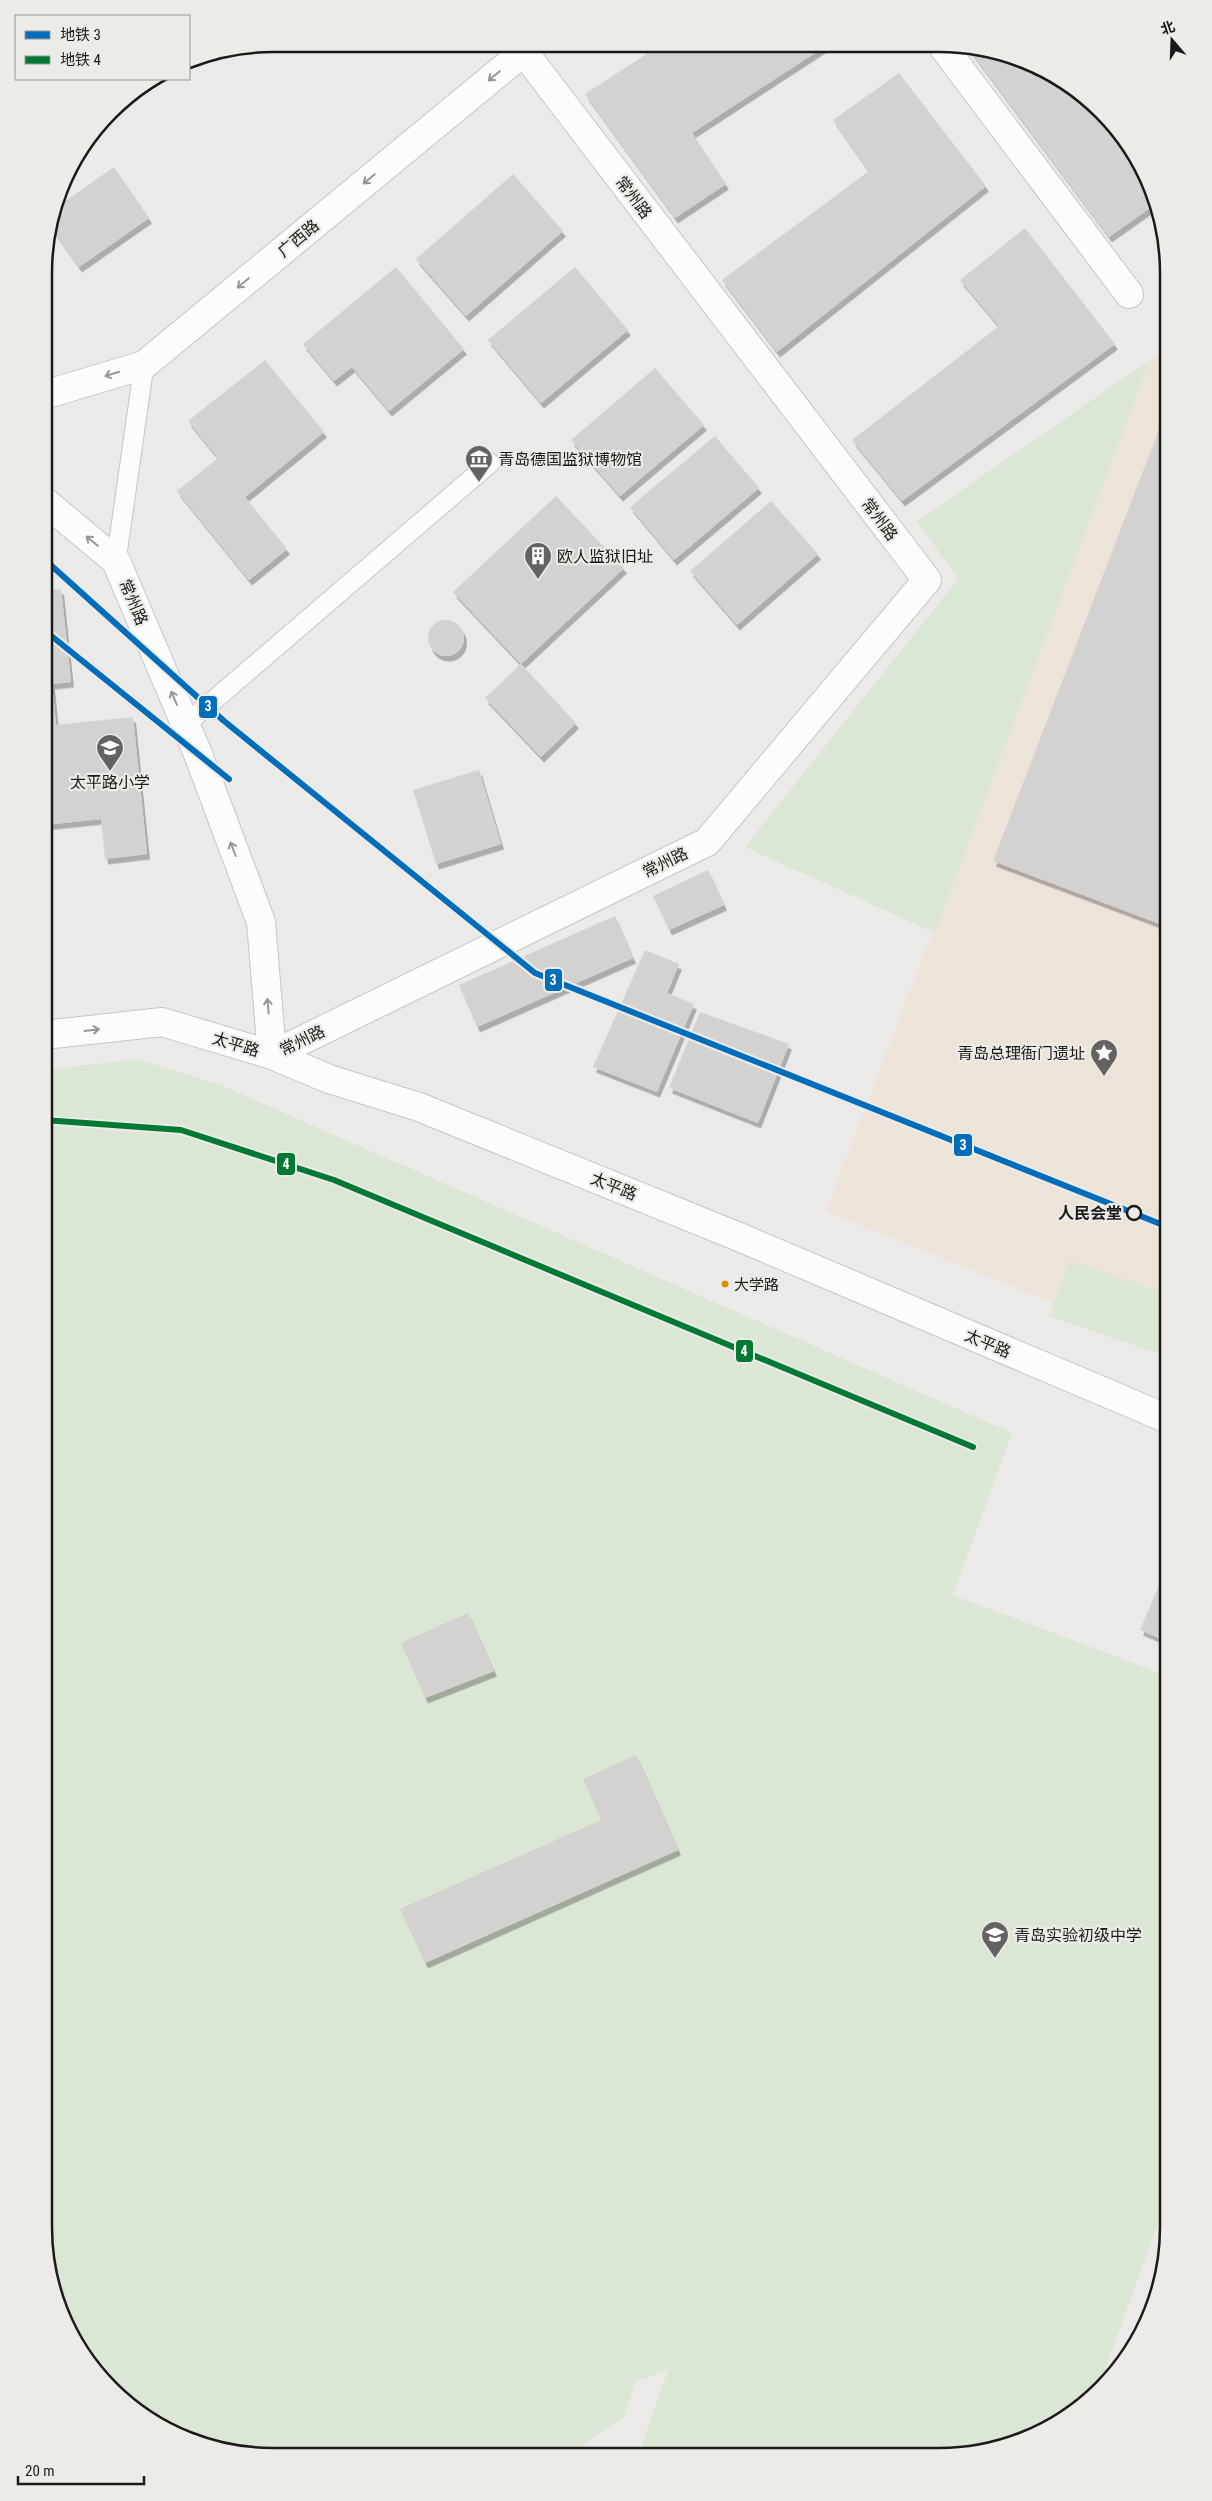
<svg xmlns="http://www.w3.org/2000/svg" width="1212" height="2501" font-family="'Roboto Condensed','Noto Sans SC',sans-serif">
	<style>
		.commercial { fill: #ece4d9 }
		.green { fill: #dce6d4 }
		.building { fill: #d4d2d1; filter: url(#shadow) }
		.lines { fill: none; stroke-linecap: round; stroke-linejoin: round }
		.lane-casing { stroke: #c7c6c4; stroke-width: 21 }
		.street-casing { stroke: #c7c6c4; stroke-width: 30 }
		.secondary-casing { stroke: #c7c6c4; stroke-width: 30 }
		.primary-casing { stroke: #c7c6c4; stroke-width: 30 }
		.lane { stroke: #fcfcfc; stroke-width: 19 }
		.street { stroke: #fcfcfc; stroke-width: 28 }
		.secondary { stroke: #fcfcfc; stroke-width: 28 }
		.primary { stroke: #fcfcfc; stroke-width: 28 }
		.metro-1-casing { stroke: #edebe7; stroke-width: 10 }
		.metro-2-casing { stroke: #edebe7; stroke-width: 10 }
		.metro-1 { stroke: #006dbb; stroke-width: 6 }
		.metro-2 { stroke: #007a33; stroke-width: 6 }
		.oneway { stroke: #979696 }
		.stop-dot { fill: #edebe7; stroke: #1b1a19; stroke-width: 2.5 }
		.bus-dot { fill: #d69104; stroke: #edebe7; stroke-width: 2 }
		.labels { text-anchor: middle; stroke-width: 4.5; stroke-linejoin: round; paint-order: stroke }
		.bus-label { font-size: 15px; fill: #1b1a19; stroke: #edebe7; text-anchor: start }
		.street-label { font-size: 16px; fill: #1b1a19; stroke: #edebe7 }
		.poi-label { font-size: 16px; fill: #1b1a19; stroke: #edebe7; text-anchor: start }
		.stop-label { font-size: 16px; font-weight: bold; fill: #1b1a19; stroke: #edebe7; text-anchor: end }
		.rim { fill: none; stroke: #1b1a19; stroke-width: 2.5 }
		.line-badge { stroke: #edebe7; stroke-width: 2 }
		.badge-label { font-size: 14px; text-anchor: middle; font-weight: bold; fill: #fff }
	</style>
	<defs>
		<filter id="shadow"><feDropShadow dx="3" dy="5.5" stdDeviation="0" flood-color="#0004"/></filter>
	</defs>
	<rect width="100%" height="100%" fill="#eceae8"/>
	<!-- commercial -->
	<path class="commercial" d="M1168 344V1350L826 1211 1150 360Z"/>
	<!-- green -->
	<path class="green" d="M1150 360 935 933 745 847 958 579 917 521Z
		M138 1059 223 1086 1012 1433 953 1595 1168 1676V2196L1098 2389 1066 2418 1012 2445 938 2457 638 2456 668 2370 636 2381 623 2418 583 2444 589 2456 244 2455 172 2434 122 2400 82 2355 56 2301 44 2227V1070Z
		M1069 1260 1168 1294V1357L1049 1316Z"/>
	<!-- building -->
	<path class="building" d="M659 46 824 47 692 133 726 184 675 218 585 94Z
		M968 48H983L1040 67 1090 101 1129 146 1157 203 1109 237Z
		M899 73 986 186 777 352 722 280 869 171 833 120Z
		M114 167 149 218 79 267 52 229 58 206Z
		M513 174 563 231 466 316 416 259Z
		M1025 228 1115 344 902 501 852 440 999 326 960 280Z
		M396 267 464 349 389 411 352 367 334 381 303 344Z
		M575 267 628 330 541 403 488 340Z
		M265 360 324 432 245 497 287 549 249 580 177 491 218 458 188 421Z
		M655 368 704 425 620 496 571 440Z
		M1168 406V927L993 861Z
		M715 436 759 488 674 560 630 507Z
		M556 496 624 568 521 664 453 592Z
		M771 501 818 554 737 625 690 571Z
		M61 589 71 682 52 684 56 725 133 717 147 854 105 859 101 819 44 825V591Z
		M428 638a18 18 0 1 1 36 0a18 18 0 1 1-36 0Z
		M521 664 576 723 541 757 485 698Z
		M479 770 501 844 436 864 413 790Z
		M708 870 724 905 669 930 653 896Z
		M615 916 633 958 477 1027 459 985Z
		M645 950 679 964 667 993 694 1004 657 1092 593 1067Z
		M700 1012 789 1044 758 1123 669 1088Z
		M1168 1564V1642L1140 1630Z
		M468 1613 494 1671 425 1698 401 1643Z
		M636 1755 678 1850 425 1963 400 1909 601 1820 583 1779Z"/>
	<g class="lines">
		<defs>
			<path id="lane" d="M116 561 144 365
				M185 725 490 463"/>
			<path id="street" d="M944 48 1129 294
				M272 1055 707 842 927 580 523 51"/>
			<path id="secondary" d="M44 395 144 365 532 45
				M44 501 116 561 198 754 261 922 272 1055"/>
			<path id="primary" d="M44 1035 162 1022 272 1055 329 1079 419 1107 739 1237 1168 1419"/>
		</defs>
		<!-- lane casing -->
		<use href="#lane" class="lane-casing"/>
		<!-- street casing -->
		<use href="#street" class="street-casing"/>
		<!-- secondary casing -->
		<use href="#secondary" class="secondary-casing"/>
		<!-- primary casing -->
		<use href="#primary" class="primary-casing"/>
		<!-- lane -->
		<use href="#lane" class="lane"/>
		<!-- street -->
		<use href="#street" class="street"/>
		<!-- secondary -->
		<use href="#secondary" class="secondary"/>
		<!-- primary -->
		<use href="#primary" class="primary"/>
		<defs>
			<path id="metro-1" d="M44 559 224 721 535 973 1168 1227
				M44 630 229 779"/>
			<path id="metro-2" d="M44 1120 181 1130 334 1180 973 1447"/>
		</defs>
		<!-- metro-1 casing -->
		<use href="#metro-1" class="metro-1-casing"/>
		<!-- metro-2 casing -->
		<use href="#metro-2" class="metro-2-casing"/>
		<!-- metro-1 -->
		<use href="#metro-1" class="metro-1"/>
		<!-- metro-2 -->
		<use href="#metro-2" class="metro-2"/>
	</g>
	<!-- one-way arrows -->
	<defs><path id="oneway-shaft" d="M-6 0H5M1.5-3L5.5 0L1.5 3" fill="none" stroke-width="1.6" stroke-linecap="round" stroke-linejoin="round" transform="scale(1.25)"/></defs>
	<g class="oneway">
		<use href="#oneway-shaft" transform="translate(494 76) rotate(140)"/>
		<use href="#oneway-shaft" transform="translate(369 179) rotate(140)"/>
		<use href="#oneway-shaft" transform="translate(243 283) rotate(140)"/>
		<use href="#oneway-shaft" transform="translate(112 374) rotate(163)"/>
		<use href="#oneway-shaft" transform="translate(92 541) rotate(-140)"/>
		<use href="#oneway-shaft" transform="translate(174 698) rotate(-113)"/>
		<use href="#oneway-shaft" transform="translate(233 849) rotate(-111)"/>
		<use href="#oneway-shaft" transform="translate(268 1006) rotate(-95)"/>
		<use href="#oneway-shaft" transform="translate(92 1030) rotate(-7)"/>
	</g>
	<!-- icons -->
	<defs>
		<symbol id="museum-pin" viewBox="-11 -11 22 30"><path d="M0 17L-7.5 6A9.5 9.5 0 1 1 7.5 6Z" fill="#646361" stroke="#edebe7"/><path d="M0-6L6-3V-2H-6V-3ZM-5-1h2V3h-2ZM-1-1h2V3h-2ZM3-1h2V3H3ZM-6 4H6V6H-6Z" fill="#fff"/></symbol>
		<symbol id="building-pin" viewBox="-11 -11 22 30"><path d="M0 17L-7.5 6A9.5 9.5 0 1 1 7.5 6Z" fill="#646361" stroke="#edebe7"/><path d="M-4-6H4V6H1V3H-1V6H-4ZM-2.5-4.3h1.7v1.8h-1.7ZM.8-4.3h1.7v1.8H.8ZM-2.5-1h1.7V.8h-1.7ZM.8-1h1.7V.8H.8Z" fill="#fff"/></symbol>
		<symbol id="school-pin" viewBox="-11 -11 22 30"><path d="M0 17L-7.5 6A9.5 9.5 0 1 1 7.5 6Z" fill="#646361" stroke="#edebe7"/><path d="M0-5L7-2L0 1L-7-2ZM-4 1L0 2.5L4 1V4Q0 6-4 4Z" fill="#fff"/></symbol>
		<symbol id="sight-pin" viewBox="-11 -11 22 30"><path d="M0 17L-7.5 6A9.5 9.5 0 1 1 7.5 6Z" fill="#646361" stroke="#edebe7"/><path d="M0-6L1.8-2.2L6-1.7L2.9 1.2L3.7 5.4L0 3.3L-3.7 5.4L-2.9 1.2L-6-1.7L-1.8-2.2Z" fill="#fff"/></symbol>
	</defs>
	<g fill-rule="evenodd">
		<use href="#museum-pin" x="463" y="443" width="32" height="43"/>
		<use href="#building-pin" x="522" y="540" width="32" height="43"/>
		<use href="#school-pin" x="94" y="732" width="32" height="43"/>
		<use href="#sight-pin" x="1088" y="1037" width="32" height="43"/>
		<use href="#school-pin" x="979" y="1919" width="32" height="43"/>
	</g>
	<!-- markers -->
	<circle class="stop-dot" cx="1134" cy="1213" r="7"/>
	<circle class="bus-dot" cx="725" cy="1284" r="4.5"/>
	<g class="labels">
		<!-- bus labels -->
		<g class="bus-label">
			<text x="734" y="1290">大学路</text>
		</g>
		<!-- street labels -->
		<g class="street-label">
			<text transform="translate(634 197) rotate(53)" y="6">常州路</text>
			<text transform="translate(298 238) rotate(-40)" y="6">广西路</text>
			<text transform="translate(880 519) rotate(53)" y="6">常州路</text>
			<text transform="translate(134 602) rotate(67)" y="6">常州路</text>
			<text transform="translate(665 862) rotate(-26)" y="6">常州路</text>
			<text transform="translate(302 1040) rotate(-26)" y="6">常州路</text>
			<text transform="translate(236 1044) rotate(17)" y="6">太平路</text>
			<text transform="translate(614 1186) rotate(22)" y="6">太平路</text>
			<text transform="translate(988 1343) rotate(23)" y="6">太平路</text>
		</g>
		<!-- poi labels -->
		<g class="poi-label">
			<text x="498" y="465">青岛德国监狱博物馆</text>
			<text x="557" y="562">欧人监狱旧址</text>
			<text x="110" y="788" text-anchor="middle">太平路小学</text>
			<text x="1085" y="1059" text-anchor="end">青岛总理衙门遗址</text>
			<text x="1014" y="1941">青岛实验初级中学</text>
		</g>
		<!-- stop labels -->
		<g class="stop-label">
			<text x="1122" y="1219">人民会堂</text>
		</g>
	</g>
	<!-- crop -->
	<path d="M0 0H1212V2501H0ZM273 52H939A221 221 0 0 1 1160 273V2227A221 221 0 0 1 939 2448H273A221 221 0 0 1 52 2227V273A221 221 0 0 1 273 52Z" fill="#edebe7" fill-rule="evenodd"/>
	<path class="rim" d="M273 52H939A221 221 0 0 1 1160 273V2227A221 221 0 0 1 939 2448H273A221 221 0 0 1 52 2227V273A221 221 0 0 1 273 52Z"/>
	<g class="line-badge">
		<rect x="198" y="695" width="20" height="24" rx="5" fill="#006dbb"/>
		<rect x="544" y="968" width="19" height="24" rx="5" fill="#006dbb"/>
		<rect x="953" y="1133" width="20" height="24" rx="5" fill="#006dbb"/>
		<rect x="276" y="1152" width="20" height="24" rx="5" fill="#007a33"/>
		<rect x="735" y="1339" width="19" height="24" rx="5" fill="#007a33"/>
	</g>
	<g class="badge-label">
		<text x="208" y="711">3</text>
		<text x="553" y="985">3</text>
		<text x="963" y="1150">3</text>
		<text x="286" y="1169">4</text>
		<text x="744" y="1356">4</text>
	</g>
	<!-- legend -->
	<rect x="15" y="15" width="175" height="65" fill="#edebe7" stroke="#999795"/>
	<rect x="25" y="31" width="25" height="8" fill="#006dbb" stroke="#999795"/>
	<text x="60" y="40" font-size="15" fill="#1b1a19">地铁 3</text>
	<rect x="25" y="56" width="25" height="8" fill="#007a33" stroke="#999795"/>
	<text x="60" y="65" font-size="15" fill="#1b1a19">地铁 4</text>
	<!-- north arrow -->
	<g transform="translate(1172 40) rotate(341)" stroke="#edebe7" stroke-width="4" paint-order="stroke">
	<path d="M0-4L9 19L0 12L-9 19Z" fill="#1b1a19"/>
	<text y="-8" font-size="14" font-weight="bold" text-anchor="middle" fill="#1b1a19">北</text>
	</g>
	<!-- scale -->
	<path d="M18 2476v8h126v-8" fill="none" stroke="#1b1a19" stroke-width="2.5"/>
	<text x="25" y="2476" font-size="15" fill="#1b1a19" stroke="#edebe7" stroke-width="4" paint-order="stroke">20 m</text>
</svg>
